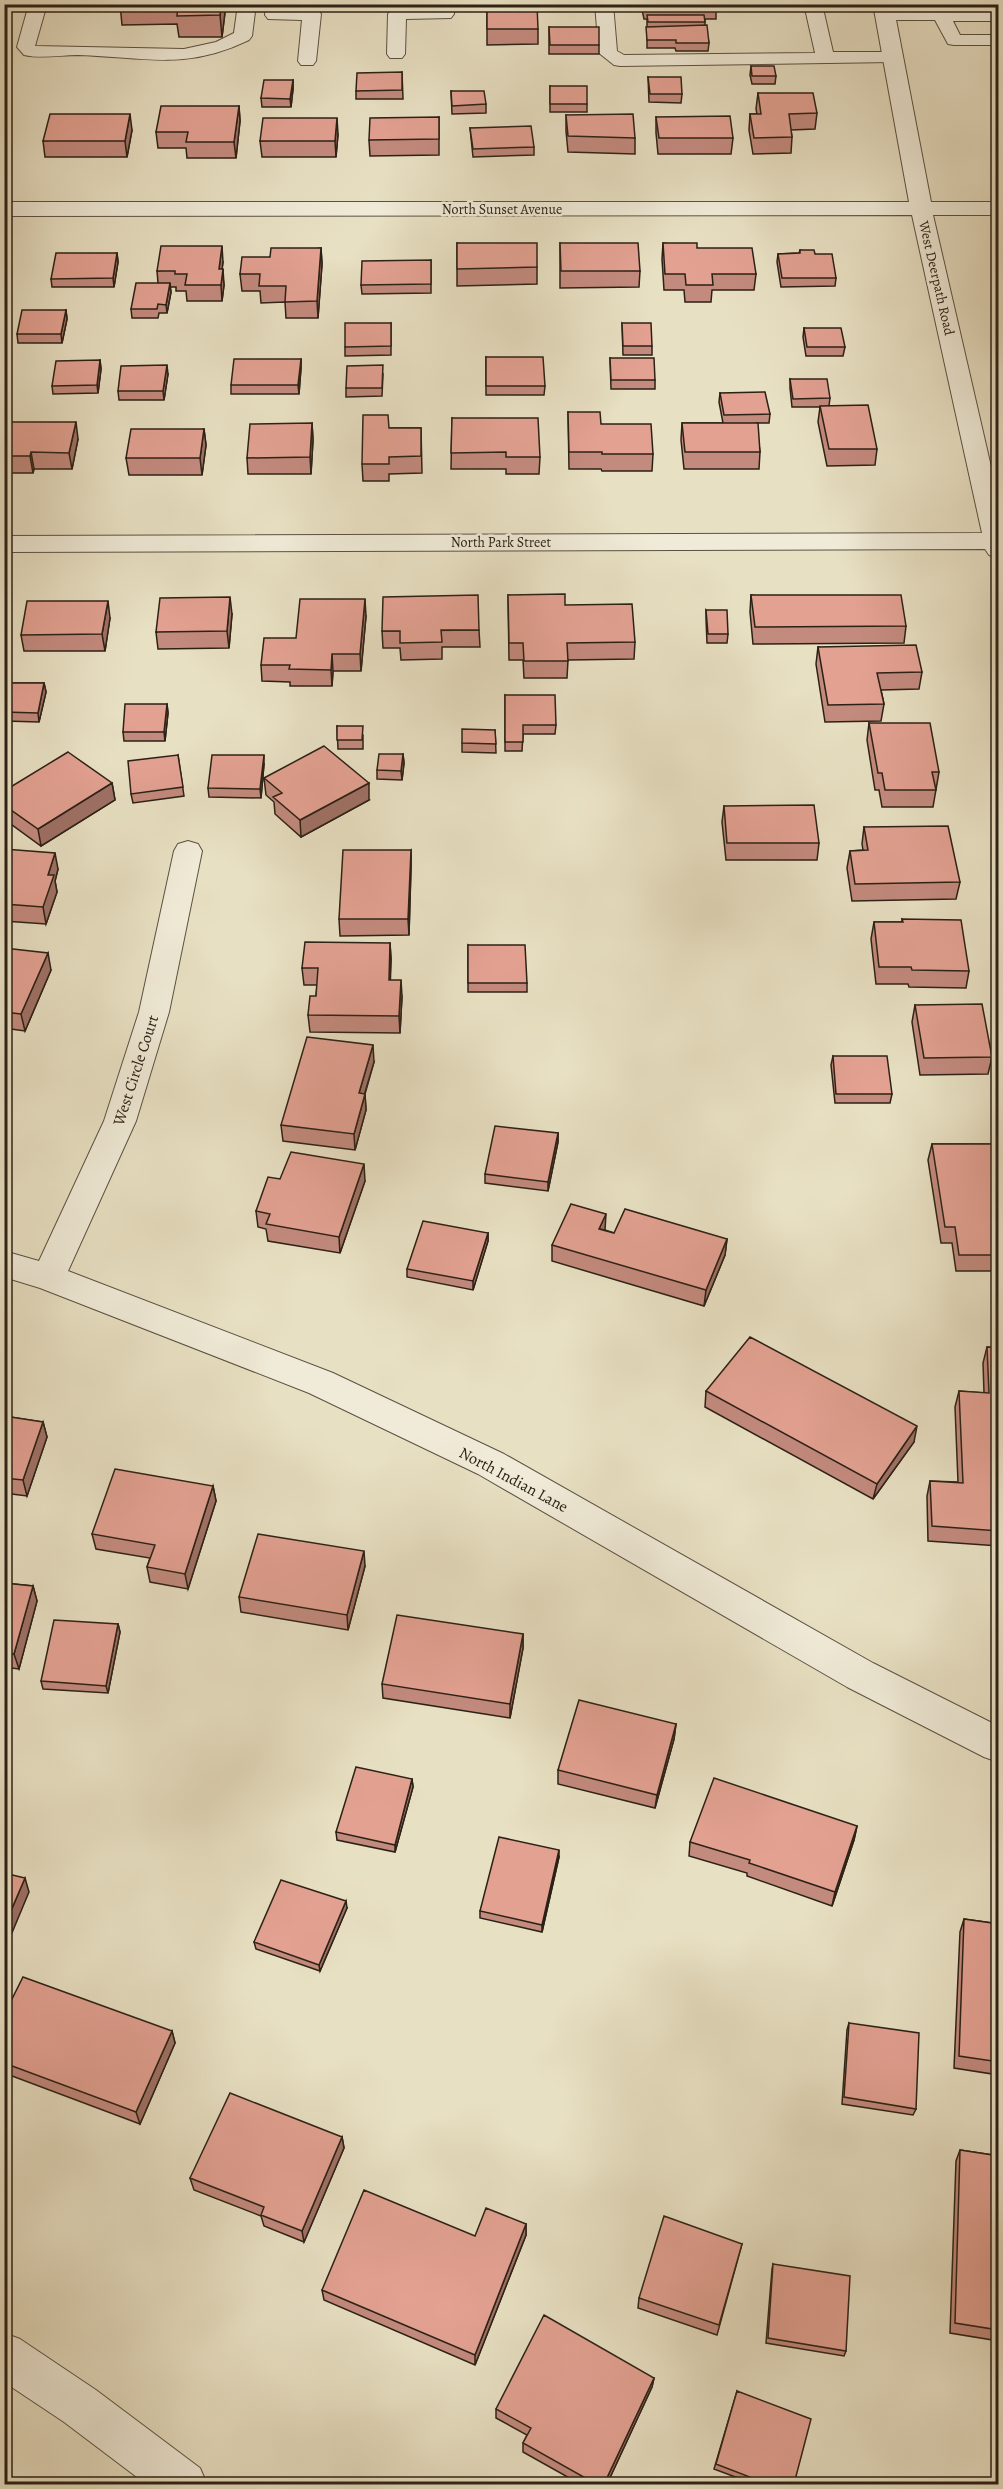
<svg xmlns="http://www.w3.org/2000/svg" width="1003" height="2489" font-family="Alegreya,serif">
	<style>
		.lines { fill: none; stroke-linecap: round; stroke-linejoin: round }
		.lane-casing { stroke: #5b5141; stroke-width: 2 }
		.street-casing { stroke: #5b5141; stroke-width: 2 }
		.lane { fill: #f0ebd8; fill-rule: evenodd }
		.street { fill: #f0ebd8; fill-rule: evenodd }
		.wall { fill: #c38a7e; stroke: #2c2116; stroke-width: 1.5 }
		.shaded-wall { fill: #9f7166; stroke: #2c2116; stroke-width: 1.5 }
		.building { fill: #e3a192; stroke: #2c2116; stroke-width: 1.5 }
		.labels { text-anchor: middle; stroke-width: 5; stroke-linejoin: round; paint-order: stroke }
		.far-street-label { font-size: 14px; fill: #2c2116; stroke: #f0ebd8 }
		.street-label { font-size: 16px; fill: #2c2116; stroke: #f0ebd8 }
	</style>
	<rect width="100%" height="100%" fill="#e8e0c3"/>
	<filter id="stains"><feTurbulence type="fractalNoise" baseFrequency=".00333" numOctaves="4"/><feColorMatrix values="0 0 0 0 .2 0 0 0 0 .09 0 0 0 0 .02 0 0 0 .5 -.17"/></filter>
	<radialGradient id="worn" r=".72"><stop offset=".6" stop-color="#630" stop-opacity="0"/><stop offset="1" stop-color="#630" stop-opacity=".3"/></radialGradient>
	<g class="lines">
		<defs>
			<path id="lane" d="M29 4H47L35 46 184 49 216 42 234 33 238 4H256L252 36 249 40C185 71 145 57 78 55 61 55 41 59 24 55L17 47Z
				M266 4H284L283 9 318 10 321 14 316 61 313 65H301L298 61 302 20 268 19 265 15Z
				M436 4H454V14L451 18 406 19 405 54 402 58H390L387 54 388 14 391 10 436 9Z
				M595 4H613L617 51 624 55 815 53 804 4H822L833 52H893L899 53 902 57 899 61 893 62 620 66 614 65 599 53Z
				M930 4H948L949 10 998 11V21H953L960 35H998V45H954L948 44 935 20H885L879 19 876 15 879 11 885 10H931Z"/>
			<path id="street" d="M873 4H893L931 202H998V215H933L998 497V558L989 555 985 549 4 552V536L982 533 912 215 4 216V202H909Z
				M188 841 198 844 202 851 169 1012 136 1121 68 1271 333 1373 504 1454 873 1663 998 1726V1762L984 1757 847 1687 478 1474 309 1393 40 1288 4 1277V1251L39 1261 104 1121 139 1012 174 851 178 844Z
				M4 2333 20 2339 96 2390 200 2468 207 2484H146L64 2422 4 2382Z"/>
		</defs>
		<!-- lane casing -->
		<use href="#lane" class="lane-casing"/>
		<!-- street casing -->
		<use href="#street" class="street-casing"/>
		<!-- lane -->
		<use href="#lane" class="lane"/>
		<!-- street -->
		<use href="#street" class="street"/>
	</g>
	<!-- wall -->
	<path class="wall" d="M120 4H226L222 37H179L177 24 122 25Z
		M487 4 538 29V44L487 45Z
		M642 4H716V19H705V25L709 43 708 51H676L675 48H647V19H644L642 10Z
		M549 27 599 45V54H549Z
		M751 66 776 76 775 84H752L750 75Z
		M402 72 403 99H356V91Z
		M998 76H999V91L997 85Z
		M648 77 682 94 681 103 649 102Z
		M293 80V89L291 107H262L261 98Z
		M550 86 587 104V112H550Z
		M451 91 486 104V113L452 114Z
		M758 93 817 113 815 129 791 130 792 137 791 153 753 154 749 130 750 114H757L756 109Z
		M239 106 240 121 236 158H187L186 148H158L156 132Z
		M566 115 635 138V154L568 152 566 131Z
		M439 117V155L370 156 369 140Z
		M656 117 733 138 731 154H658L656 133Z
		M470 128 534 147V155L473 157Z
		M132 130 127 157H45L43 141Z
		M338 134 336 157H262L260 141Z
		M457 243 537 267V284L457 286Z
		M560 243 640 271 639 287 560 288Z
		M663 243 697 248 756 274 754 290H712L711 302H685L684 290H664L662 259Z
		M321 248 322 264 318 318H286L285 302 261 303 260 291H242L240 274 270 257Z
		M800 250 815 254 836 278 835 286 781 287 777 262 778 254 799 253Z
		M117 253 118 262 114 287H52L51 279Z
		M431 260V293L362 294 361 285Z
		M223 262 222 269 224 285 222 301H187L186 291H176V287H170L171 292 167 313H159L158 318H132L131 309 158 283 157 271Z
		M66 310 67 319 62 343H18L17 334Z
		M391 323V355L345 356V347Z
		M622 323 652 346V355H623Z
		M804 328 845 347 843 356H806L803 337Z
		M486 357 545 386 544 395H486Z
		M610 358 655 380V389H611Z
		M301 359V368L299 394H231V385Z
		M100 360 101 369 98 393 53 394 52 386Z
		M168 374 164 400H119L118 391Z
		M383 374 382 396 346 397V388Z
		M790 379 830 398 829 406 877 449 875 465 827 466 818 422 820 407H792L790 388Z
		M720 393 770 414 769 423H756L760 452 759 469H684L681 440 682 423H723L719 402Z
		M568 412 601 424 653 454 652 471H602L601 469H569Z
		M452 418 540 457 539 474H506V469H451Z
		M4 422 78 439 72 469H34L33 473H4Z
		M312 423 313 440 311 474H248L247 458Z
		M389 428H421L422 473 389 474V481H363L362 464Z
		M204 429 206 445 202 475H129L126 458Z
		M508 595 565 605 635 642 634 659 568 660 567 678H524L523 660H509Z
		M751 595 906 626 904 643 753 644 750 612Z
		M706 610 728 634 727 643H707L706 619Z
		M232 614 229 648 158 649 156 632Z
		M366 616 361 671H333L332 686H290V682L262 681 261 665 296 638Z
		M110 618 105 651H24L21 635Z
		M479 630 480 647H442V659L401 660 400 648H383L382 631Z
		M818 647 922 672 919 689 881 690 884 704 881 721 825 722 816 664Z
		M4 683H44L46 692 39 722 4 721Z
		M505 695 556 725 555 734H523L522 751H505Z
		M167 704 168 713 165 741H124L123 732Z
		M869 723 939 772 933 807H882L879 790H875L867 740Z
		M337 726 363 735V749H338Z
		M495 730 496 753 462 752V743Z
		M403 754 404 763 402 780 377 779V770Z
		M178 755 184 796 133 803 131 794Z
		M264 764 261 798 209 797 208 788Z
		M264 778 369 800 301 837 275 814 274 802 266 795Z
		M112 783 115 800 41 846 4 819V791Z
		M724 806 819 843 817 860H726L722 822Z
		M864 827 960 882 956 899 852 901 847 868 850 851 863 850 862 844Z
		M4 849 58 869 55 881 57 892 46 924 4 921Z
		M411 850V867L409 935 340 936 339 919Z
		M902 919 969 971 966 988 909 987 908 984H876L871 939 874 922H902Z
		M390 943 391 959 390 980 402 996 400 1033 310 1032 308 1015 316 996 317 985H304L302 968Z
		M468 945 527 983V992H468Z
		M4 948 51 970 25 1031 4 1028Z
		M915 1005 992 1057 988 1074 920 1075 912 1022Z
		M833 1056 892 1094 890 1103H835L831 1065Z
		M374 1062 365 1094 366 1110 355 1150 283 1141 281 1125Z
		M558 1133V1142L548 1191 485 1183V1174Z
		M932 1144H999V1271H956L952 1243H941L928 1160Z
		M280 1179 365 1181 340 1253 268 1241 266 1229 258 1227 256 1211Z
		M605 1230 614 1233 727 1239 725 1255 704 1306 552 1261V1245Z
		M488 1233V1241L473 1290 407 1277V1269Z
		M987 1347 999 1348V1546L928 1541 927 1496 930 1481 958 1482 955 1407 959 1391 984 1393 983 1363Z
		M706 1391 914 1442 873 1499 705 1407Z
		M4 1416 43 1422 47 1437 27 1496 4 1493Z
		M213 1486 216 1501 188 1589 150 1582 147 1567 150 1558 96 1549 92 1534Z
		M365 1566 348 1630 241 1612 239 1597Z
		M4 1583 33 1586 37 1601 19 1669 4 1667Z
		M118 1624 120 1632 108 1693 43 1689 41 1681Z
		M523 1634V1648L510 1718 383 1698 382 1684Z
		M676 1724 674 1739 655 1808 558 1784V1770Z
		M412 1779 413 1787 395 1852 337 1840 336 1832Z
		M857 1826 854 1840 832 1906 747 1876V1873L689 1856 690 1842Z
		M559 1857 542 1932 480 1918V1911Z
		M347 1908 320 1971 256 1949 254 1942Z
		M964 1919 999 1924V2075L954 2068 960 1932Z
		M4 2015 172 2031 175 2043 140 2124 4 2073Z
		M849 2023 916 2109 913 2115 842 2104 847 2030Z
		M342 2137 344 2148 304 2242 264 2226 261 2216 194 2190 190 2178Z
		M960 2150 999 2156V2341L950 2333 956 2161Z
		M526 2224V2235L475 2365 324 2300 322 2290 475 2236Z
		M742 2244 717 2335 638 2308 639 2298Z
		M773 2264 846 2351 844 2356 766 2343 772 2269Z
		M654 2378 652 2387 607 2484H580L523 2452V2443L527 2435 496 2418V2409Z
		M737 2391 794 2484H754L714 2469Z"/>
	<!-- shaded-wall -->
	<path class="shaded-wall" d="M221 4H226L222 37 220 15Z
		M293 80V89L291 107 290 99Z
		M239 106 240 121 236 158 234 142Z
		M130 114 132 130 127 157 125 141Z
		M337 118 338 134 336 157 335 141Z
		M4 246 7 262 4 274Z
		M222 246 223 262 220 285 219 269Z
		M321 248 322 264 318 318 317 301Z
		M117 253 118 262 114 287 113 278Z
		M223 269 224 285 222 301 221 285Z
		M170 283 171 292 167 313 166 305Z
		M66 310 67 319 62 343 61 334Z
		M301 359V368L299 394 298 385Z
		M100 360 101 369 98 393 97 385Z
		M167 365 168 374 164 400 163 391Z
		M76 422 78 439 72 469 69 453Z
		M312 423 313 440 311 474 310 457Z
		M204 429 206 445 202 475 200 458Z
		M31 452 34 469 33 473 30 456Z
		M230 597 232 614 229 648 227 631Z
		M365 599 366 616 361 671 360 654Z
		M108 601 110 618 105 651 102 634Z
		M332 654 333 671 332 686 331 670Z
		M44 683 46 692 39 722 38 713Z
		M167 704 168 713 165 741 164 732Z
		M403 754 404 763 402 780 401 771Z
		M264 755V764L261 798 260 789Z
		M112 783 115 800 41 846 38 829Z
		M369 783V800L301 837 300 820Z
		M411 850V867L409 935 408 919Z
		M55 853 58 869 55 881 57 892 46 924 43 907 48 875Z
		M390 943 391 959 390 996 389 980Z
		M48 953 51 970 25 1031 21 1014Z
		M401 980 402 996 400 1033 399 1016Z
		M373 1045 374 1062 360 1109 359 1093Z
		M365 1094 366 1110 355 1150 354 1134Z
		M558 1133V1142L548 1191V1182Z
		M364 1164 365 1181 340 1253 339 1237Z
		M606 1214 605 1230 599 1229Z
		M488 1233V1241L473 1290V1281Z
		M727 1239 725 1255 704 1306 706 1290Z
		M43 1422 47 1437 27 1496 23 1480Z
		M917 1426 914 1442 873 1499 877 1484Z
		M213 1486 216 1501 188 1589 185 1574Z
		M364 1551 365 1566 348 1630 347 1615Z
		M33 1586 37 1601 19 1669 14 1654Z
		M118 1624 120 1632 108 1693 106 1686Z
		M523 1634V1648L510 1718V1704Z
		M676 1724 674 1739 655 1808 657 1795Z
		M412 1779 413 1787 395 1852V1845Z
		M857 1826 854 1840 832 1906 835 1892Z
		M559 1850V1857L542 1932V1925Z
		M25 1878 29 1892 4 1952V1927Z
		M346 1901 347 1908 320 1971 319 1965Z
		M172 2031 175 2043 140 2124 136 2112Z
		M342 2137 344 2148 304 2242 302 2231Z
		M526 2224V2235L475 2365V2355Z
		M654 2378 652 2387 607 2484H604Z"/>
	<!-- building -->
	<path class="building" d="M178 4H221L220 15 177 16Z
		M487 4H537L538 29H487Z
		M643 4H716V11H644Z
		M647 15H704L705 22H648Z
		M707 25 709 43H676V40H647L646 27Z
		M549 27H599V45H550Z
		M751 66H774L776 76H752Z
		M402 72V90L356 91 357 73Z
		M648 77H681L682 94H650Z
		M264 80H293L290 99 261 98Z
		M550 86H587V104H550Z
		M451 91H484L486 104 452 106Z
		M758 93H813L817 113 789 114 792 137 754 138 750 114H761Z
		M161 106H239L234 142H186L188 132H156Z
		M50 114H130L125 141H43Z
		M633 114 635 138 568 136 566 115Z
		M730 116 733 138H659L656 117Z
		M439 117V139L369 140 370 118Z
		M263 118H337L335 141H260Z
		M531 126 534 147 473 149 470 128Z
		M457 243H537V267L457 269Z
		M560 243H638L640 271H561Z
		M663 243H697V248H752L756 274H712L713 285H686L685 274H665Z
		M161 246H222L219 269H223L221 285H185L187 274H175V271H157Z
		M271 248H321L317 301 285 302 286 286H259L260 274H240L242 257H270Z
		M800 250H814L815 254H832L836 278H782L778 254 800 253Z
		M56 253H117L113 278 51 279Z
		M431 260V284L361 285 362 261Z
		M136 283H170L166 305 158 304 157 309H131Z
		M22 310H66L61 334H17Z
		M345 323H391V346L345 347Z
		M622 323H651L652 346H623Z
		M804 328H841L845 347H807Z
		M486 357H543L545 386H486Z
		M610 358H654L655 380H611Z
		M234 359H301L298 385H231Z
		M100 360 97 385 52 386 56 361Z
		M167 365 163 391H118L121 366Z
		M383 365 382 388H346L347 366Z
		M790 379H827L830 398 793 399Z
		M765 392 770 414 724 415 720 393Z
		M868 405 877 449H829L820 406Z
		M568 412H600L601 424H651L653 454H602V452H569Z
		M363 415H388L389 428H421V456L389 457V464H362Z
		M452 418H538L540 457H506V452L451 453Z
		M4 422H76L69 453 31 452 30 456H4Z
		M312 423 310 457 247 458 250 424Z
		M682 423H758L760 452H685Z
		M131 429H204L200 458H126Z
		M565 594V605L632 604 635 642 567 643 568 661H524L523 643H509L508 595Z
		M478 595 479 630H441L442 642 400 643V631H382L383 597Z
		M751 595H901L906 626 755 627Z
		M230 597 227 631 156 632 160 598Z
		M300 599H365L360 654H332L331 670 289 669 290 665H261L264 638H296Z
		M27 601H108L102 634 21 635Z
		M706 610H727L728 634H708Z
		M916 645 922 672 877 673 884 704 828 705 818 647Z
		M4 683H44L38 713 4 712Z
		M505 695H555L556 725H523V742H505Z
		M125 704H167L164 732H123Z
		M869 723H930L939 772H932L936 790H885L882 773H878Z
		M337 726H363L362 740H337Z
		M462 729 495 730 496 744 462 743Z
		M324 746 369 783 300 820 273 797 282 793 264 778Z
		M68 752 112 783 38 829 4 805V791Z
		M379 754H403L401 771 377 770Z
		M178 755 183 787 131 794 128 761Z
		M212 755H264L260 789 208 788Z
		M814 805 819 843H727L724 806Z
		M948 826 960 882 855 884 850 851 868 850 864 827Z
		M4 849 55 853 48 875H54L43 907 4 904Z
		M343 850H411L408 919H339Z
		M902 919 961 920 969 971 912 970 911 967H879L874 922H903Z
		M305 942 390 943 389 980H401L399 1016 308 1015 310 996H316L318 968H302Z
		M468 945H525L527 983H468Z
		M4 948 48 953 21 1014 4 1012Z
		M982 1004 992 1057 924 1058 915 1005Z
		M307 1037 373 1045 359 1093 365 1094 354 1134 281 1125Z
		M833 1056H887L892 1094H836Z
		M495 1126 558 1133 548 1182 485 1174Z
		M932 1144H999V1255H959L955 1227H945Z
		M291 1152 364 1164 339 1237 266 1224 270 1214 256 1211 268 1177 280 1179Z
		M571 1204 606 1214 599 1229 614 1233 625 1209 727 1239 706 1290 552 1245Z
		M423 1221 488 1233 473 1281 407 1269Z
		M750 1337 917 1426 877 1484 706 1391Z
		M987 1347 999 1348V1531L932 1526 930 1481 963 1483 959 1391 989 1393Z
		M4 1416 43 1422 23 1480 4 1478Z
		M115 1469 213 1486 185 1574 147 1567 155 1545 92 1534Z
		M258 1534 364 1551 347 1615 239 1597Z
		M4 1583 33 1586 14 1654 4 1653Z
		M397 1615 523 1634 510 1704 382 1684Z
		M54 1620 118 1624 106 1686 41 1681Z
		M579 1700 676 1724 657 1795 558 1770Z
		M356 1767 412 1779 395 1845 336 1832Z
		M714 1778 857 1826 835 1892 749 1863 750 1860 690 1842Z
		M499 1837 559 1850 542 1925 480 1911Z
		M4 1873 25 1878 4 1927Z
		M281 1880 346 1901 319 1965 254 1942Z
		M964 1919 999 1924V2062L959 2056Z
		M23 1977 172 2031 136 2112 4 2063V2015Z
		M849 2023 919 2033 916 2109 844 2097Z
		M230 2093 342 2137 302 2231 261 2215 264 2207 190 2178Z
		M960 2150 999 2156V2330L955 2323Z
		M364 2190 475 2236 486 2208 526 2224 475 2355 322 2290Z
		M664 2216 742 2244 719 2325 639 2298Z
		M773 2264 850 2276 846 2351 768 2338Z
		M544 2315 654 2378 604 2484H596L523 2443 531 2428 496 2409Z
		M737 2391 811 2419 794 2484H768L716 2464Z"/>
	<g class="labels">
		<!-- far-street labels -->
		<g class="far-street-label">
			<text x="502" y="214">North Sunset Avenue</text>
			<text transform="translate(937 278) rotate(77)" y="5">West Deerpath Road</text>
			<text x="501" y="547">North Park Street</text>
		</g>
		<!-- street labels -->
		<g class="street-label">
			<text transform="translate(135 1070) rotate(-72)" y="6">West Circle Court</text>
			<text transform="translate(514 1479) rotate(28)" y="6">North Indian Lane</text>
		</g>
	</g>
	<!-- margin -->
	<rect width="1003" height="2489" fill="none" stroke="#e8e0c3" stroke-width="24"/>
	<rect x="6" y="6" width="991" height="2477" fill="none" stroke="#2c2116" stroke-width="3"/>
	<rect x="12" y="12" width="979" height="2465" fill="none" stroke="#2c2116" stroke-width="1.5"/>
	<rect width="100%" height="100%" filter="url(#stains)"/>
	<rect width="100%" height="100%" fill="url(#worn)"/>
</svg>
